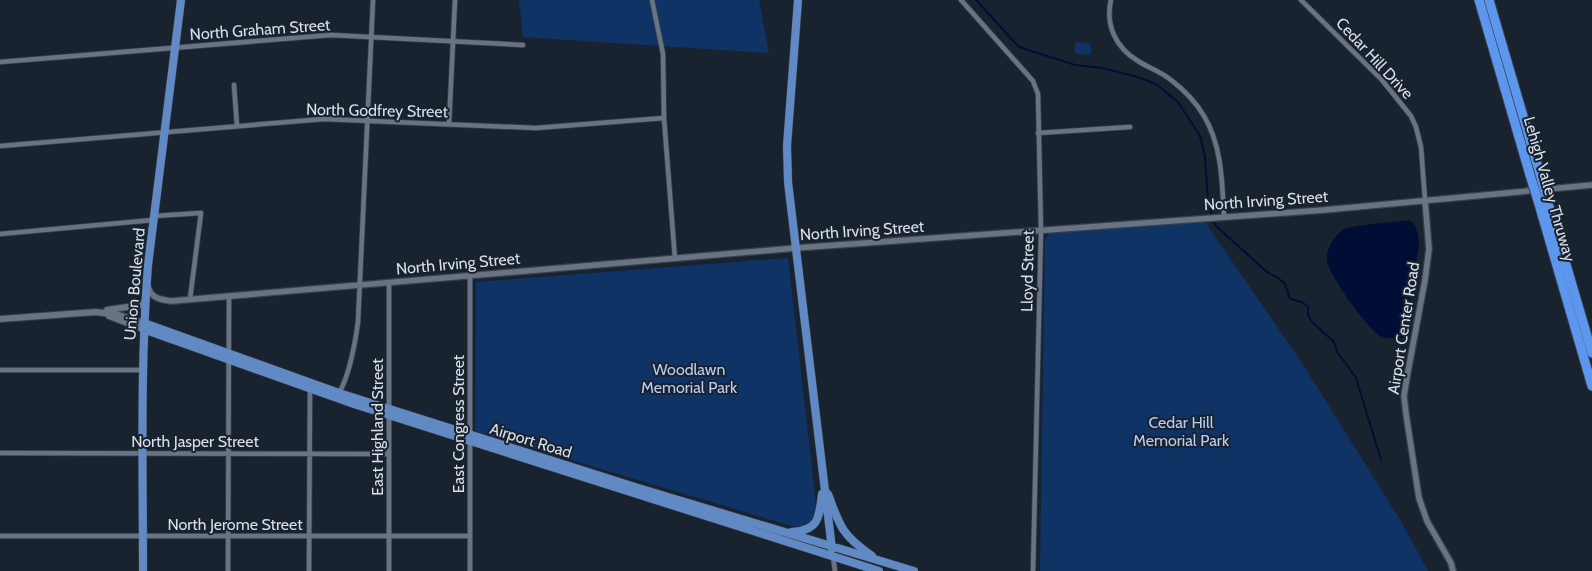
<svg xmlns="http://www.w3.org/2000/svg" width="1592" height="571" font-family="Cabin,sans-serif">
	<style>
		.green { fill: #103365 }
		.water { fill: #000e36 }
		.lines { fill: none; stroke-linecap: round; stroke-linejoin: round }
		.stream { stroke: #000e36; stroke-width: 2 }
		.minor-casing { stroke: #383f4a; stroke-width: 6 }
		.tertiary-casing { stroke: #383f4a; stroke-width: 8 }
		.secondary-casing { stroke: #383f4a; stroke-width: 8 }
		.primary-casing { stroke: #383f4a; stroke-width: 9 }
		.motorway-casing { stroke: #383f4a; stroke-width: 11 }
		.minor { stroke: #687383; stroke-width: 4.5 }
		.tertiary { stroke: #687383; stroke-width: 5.5 }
		.secondary { stroke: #687383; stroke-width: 6 }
		.primary { stroke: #6189c3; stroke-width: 8 }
		.motorway { stroke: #5d97ed; stroke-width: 9 }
		.motorway-bridge-casing { stroke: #383f4a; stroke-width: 11; stroke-linecap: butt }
		.motorway-bridge { stroke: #5d97ed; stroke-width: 9 }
		.labels { text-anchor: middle; stroke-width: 4; stroke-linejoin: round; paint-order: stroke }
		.street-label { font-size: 16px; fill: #d8dfe8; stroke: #192330 }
		.park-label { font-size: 16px; fill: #b6cdf0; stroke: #192330 }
	</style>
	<rect width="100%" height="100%" fill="#192330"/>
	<!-- green -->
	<path class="green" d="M519 0H759L769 53 523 37Z
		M1075 42 1091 44V55L1075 53Z
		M1205 222 1302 363 1402 523 1428 571H1040L1045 240 1050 233Z
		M788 258 815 495 816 513 807 526 795 527 475 431 476 282Z"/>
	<!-- water -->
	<path class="water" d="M1409 220C1419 226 1418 236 1419 246L1404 338C1398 338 1390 339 1385 338 1370 335 1331 277 1327 262 1325 251 1334 235 1344 229 1352 225 1397 222 1409 220Z"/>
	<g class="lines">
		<!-- stream -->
		<path class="stream" d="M976 0 1019 47 1075 65 1102 68 1138 77 1156 84 1178 102 1200 136 1205 157 1208 202 1215 225 1267 272 1278 278 1285 284 1290 299 1302 302 1308 307V315L1312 322 1333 341 1338 353 1356 378 1381 460"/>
		<defs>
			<path id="minor" d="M652 0 663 54 664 118 675 259
				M961 0 1033 81 1038 94 1041 230 1033 571
				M1111 0C1105 25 1116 48 1138 61 1149 68 1161 72 1171 80 1184 90 1196 102 1204 116 1222 146 1222 182 1224 216
				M1301 0 1382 80 1411 116 1416 127 1421 147 1425 200
				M0 62 331 35 523 45
				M234 85 237 126
				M449 124 455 0
				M1038 133 1130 127
				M0 146 324 119 536 128 664 118
				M154 216 201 213 190 299
				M0 234 153 220
				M389 283V571
				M0 370H142
				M339 393C350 374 355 344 358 322L373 0
				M0 453 389 454
				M0 536H470
				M833 556 835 571
				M228 571 229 296
				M309 571 310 387
				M470 571V276"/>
			<path id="tertiary" d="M1425 200 1429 249 1425 280 1407 377 1404 396 1406 414 1419 498 1427 521 1451 563 1453 571
				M148 287C151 298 161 300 172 301L796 248 1324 210 1592 185"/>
			<path id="secondary" d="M107 310 141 305 145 300
				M109 316 143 329
				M0 319 96 312 119 315 144 323"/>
			<path id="primary" d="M798 0 787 146 788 182 832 549
				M144 323 339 393 635 487 914 571
				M143 329 354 404 879 571
				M828 494C840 527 842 535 872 556
				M792 532C819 530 819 518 822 494
				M143 571C143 469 140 367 148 265L181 0"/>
			<path id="motorway" d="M1479 0 1530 175
				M1489 0 1540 174
				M1548 203 1592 353
				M1539 204 1592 386"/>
		</defs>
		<!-- minor casing -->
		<use href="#minor" class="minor-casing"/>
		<!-- tertiary casing -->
		<use href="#tertiary" class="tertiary-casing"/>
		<!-- secondary casing -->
		<use href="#secondary" class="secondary-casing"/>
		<!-- primary casing -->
		<use href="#primary" class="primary-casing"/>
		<!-- motorway casing -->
		<use href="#motorway" class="motorway-casing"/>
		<!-- minor -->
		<use href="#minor" class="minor"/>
		<!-- tertiary -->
		<use href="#tertiary" class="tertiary"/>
		<!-- secondary -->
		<use href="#secondary" class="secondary"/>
		<!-- primary -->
		<use href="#primary" class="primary"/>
		<!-- motorway -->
		<use href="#motorway" class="motorway"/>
		<defs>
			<path id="motorway-bridge" d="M1540 174 1548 203
				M1530 175 1539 204"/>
		</defs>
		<!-- motorway-bridge casing -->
		<use href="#motorway-bridge" class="motorway-bridge-casing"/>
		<!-- motorway-bridge -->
		<use href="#motorway-bridge" class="motorway-bridge"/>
	</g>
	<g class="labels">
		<!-- street labels -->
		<g class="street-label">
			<text transform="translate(260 29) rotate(-4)" y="6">North Graham Street</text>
			<text transform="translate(1375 58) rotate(47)" y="6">Cedar Hill Drive</text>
			<text transform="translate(377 110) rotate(1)" y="6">North Godfrey Street</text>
			<text transform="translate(1550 189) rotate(74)" y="6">Lehigh Valley Thruway</text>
			<text transform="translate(1266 200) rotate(-4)" y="6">North Irving Street</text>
			<text transform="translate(862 230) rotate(-4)" y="6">North Irving Street</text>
			<text transform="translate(458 263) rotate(-5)" y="6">North Irving Street</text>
			<text transform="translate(1027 271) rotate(-89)" y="6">Lloyd Street</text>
			<text transform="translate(134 284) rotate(-85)" y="6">Union Boulevard</text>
			<text transform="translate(1403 328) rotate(-81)" y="6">Airport Center Road</text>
			<text transform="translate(458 424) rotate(-90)" y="6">East Congress Street</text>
			<text transform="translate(377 427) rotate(-90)" y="6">East Highland Street</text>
			<text transform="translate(531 440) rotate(17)" y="6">Airport Road</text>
			<text x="195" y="447">North Jasper Street</text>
			<text x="235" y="530">North Jerome Street</text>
		</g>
		<!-- park labels -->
		<g class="park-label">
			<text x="689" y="375">Woodlawn<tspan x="689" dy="18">Memorial Park</tspan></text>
			<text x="1181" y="428">Cedar Hill<tspan x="1181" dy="18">Memorial Park</tspan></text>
		</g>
	</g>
</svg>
